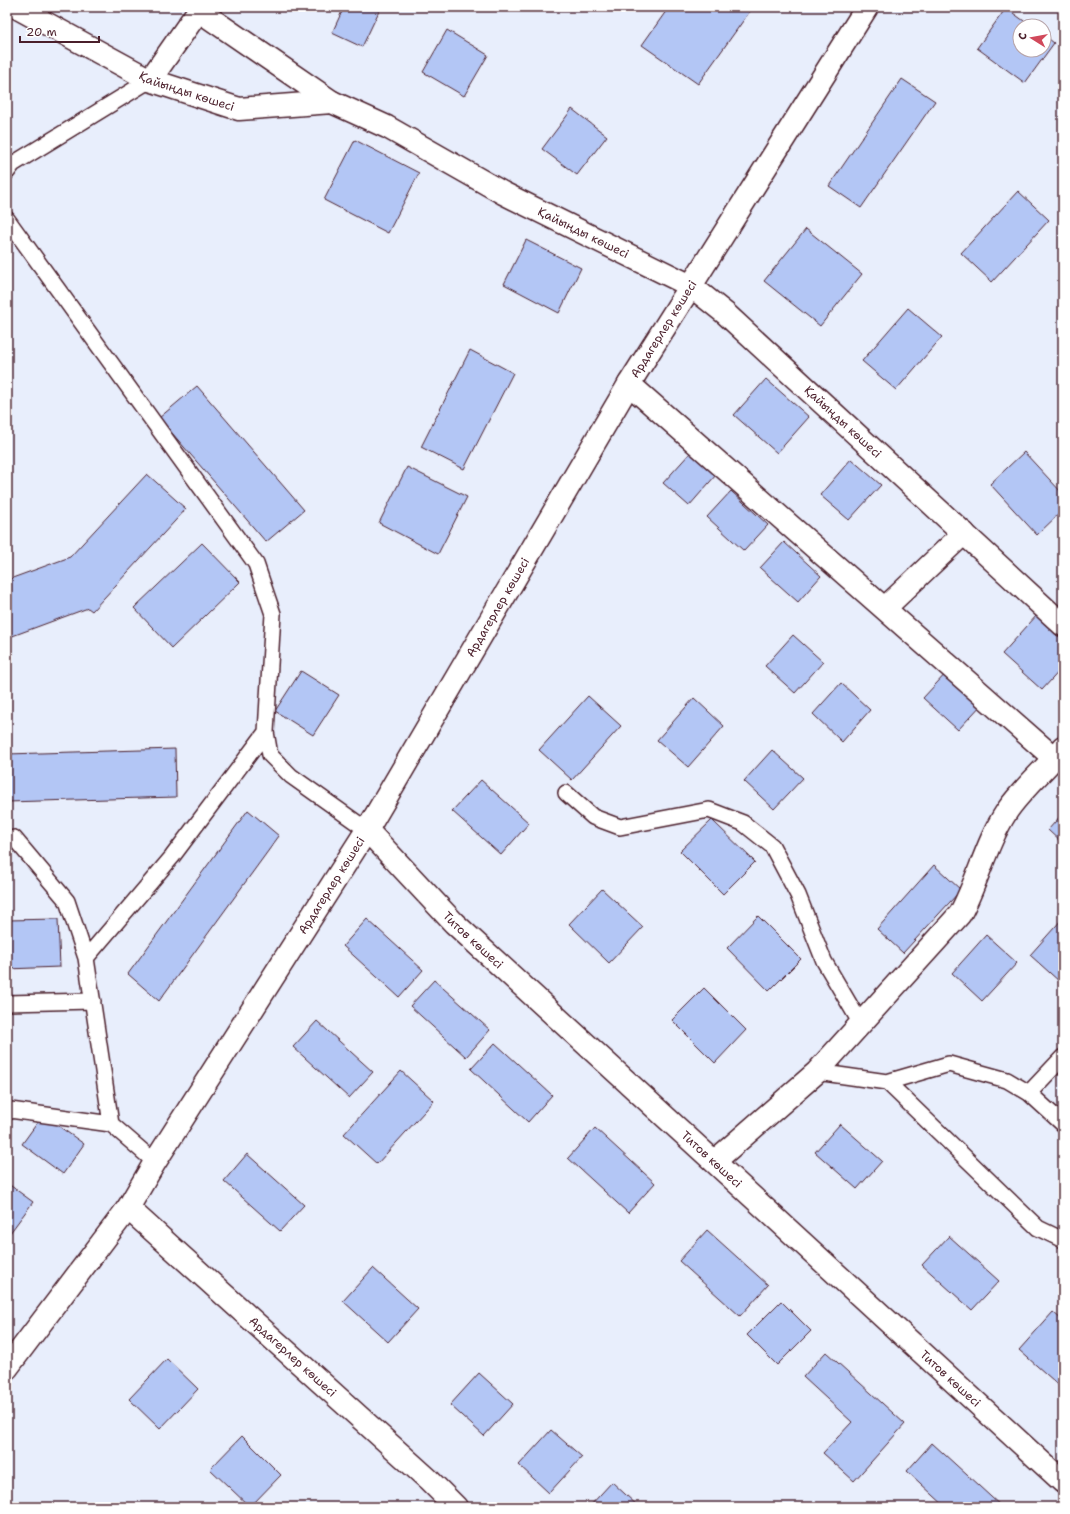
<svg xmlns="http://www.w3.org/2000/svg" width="1070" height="1514" font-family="'Shantell Sans',sans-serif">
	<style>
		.building { fill: #b3c6f5; stroke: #4a1f2b }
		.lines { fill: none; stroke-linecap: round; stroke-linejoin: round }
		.service-casing { stroke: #4a1f2b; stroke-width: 18 }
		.minor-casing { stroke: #4a1f2b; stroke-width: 25 }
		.service { stroke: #fff; stroke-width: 15 }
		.minor { stroke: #fff; stroke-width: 22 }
		.labels { text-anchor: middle; stroke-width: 3; stroke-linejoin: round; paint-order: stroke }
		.street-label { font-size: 12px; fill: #4a1f2b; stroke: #fff }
	</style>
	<rect width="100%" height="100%" fill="#e8eefc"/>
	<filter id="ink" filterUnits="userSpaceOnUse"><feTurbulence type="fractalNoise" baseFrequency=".025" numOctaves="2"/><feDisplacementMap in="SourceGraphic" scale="8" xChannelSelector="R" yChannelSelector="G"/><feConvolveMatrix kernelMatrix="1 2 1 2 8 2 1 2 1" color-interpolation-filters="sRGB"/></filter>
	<g filter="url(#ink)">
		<!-- building -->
		<path class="building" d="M344 7H381L362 47 332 33Z
			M669 7H753L698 84 642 45Z
			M1006 8 1031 26H1020V50H1044V35L1054 43 1025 83 977 48Z
			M447 30 488 55 464 96 423 72Z
			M902 79 935 101 861 208 829 186Z
			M572 109 607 136 577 175 542 149Z
			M355 140 419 173 388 233 324 200Z
			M1018 191 1049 220 992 282 961 253Z
			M806 229 862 274 820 326 764 281Z
			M526 240 581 268 559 313 504 284Z
			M908 308 942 337 896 390 862 361Z
			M470 350 513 373 464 469 421 447Z
			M766 379 809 417 777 453 734 415Z
			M197 386 304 510 266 542 159 418Z
			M691 452 716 475 689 506 663 483Z
			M1024 452 1063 494V510L1037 535 990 484Z
			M851 459 881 485 849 520 820 495Z
			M407 467 467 497 438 554 379 523Z
			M147 474 186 509 92 611 88 608 7 638V580L70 557Z
			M731 491 768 525 744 551 707 517Z
			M784 542 821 576 798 602 760 568Z
			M202 543 240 582 172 648 134 608Z
			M1037 615 1063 639V667L1042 690 1002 654Z
			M793 635 823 662 795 693 765 666Z
			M301 671 339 695 313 735 275 711Z
			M948 671 983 703 958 730 923 698Z
			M841 683 870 710 842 742 813 714Z
			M588 696 621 726 572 780 539 750Z
			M694 698 724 726 688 767 657 740Z
			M175 749 176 797 7 802V754Z
			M772 750 803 778 774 809 744 781Z
			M481 780 529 823 501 855 452 811Z
			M248 810 279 836 159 1001 128 974Z
			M1063 813V844L1048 830Z
			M712 820 755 862 723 894 680 851Z
			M934 865 961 890 903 953 877 929Z
			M602 889 643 927 609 963 569 924Z
			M758 916 801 959 769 991 727 948Z
			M1063 918V979L1060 982 1030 955Z
			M58 919 60 967 7 969V920Z
			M367 919 423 970 399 997 343 946Z
			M986 935 1017 963 982 1001 952 973Z
			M434 980 490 1030 466 1057 410 1006Z
			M704 988 746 1030 715 1063 672 1020Z
			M317 1021 373 1072 349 1098 293 1047Z
			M495 1043 552 1095 528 1122 471 1069Z
			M401 1071 434 1101 377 1164 344 1134Z
			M43 1115 84 1144 63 1174 22 1144Z
			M840 1124 882 1161 857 1189 815 1152Z
			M595 1128 655 1183 628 1213 568 1158Z
			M247 1154 304 1205 280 1231 224 1181Z
			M7 1183 33 1202 7 1237Z
			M707 1230 768 1285 740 1316 679 1261Z
			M949 1236 999 1281 972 1310 922 1265Z
			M373 1268 418 1309 388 1342 343 1301Z
			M781 1301 811 1331 777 1365 747 1335Z
			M1053 1312 1063 1321V1389L1019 1350Z
			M826 1352 905 1424 854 1481 823 1453 852 1422 803 1377Z
			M167 1359 198 1389 160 1429 129 1399Z
			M479 1373 513 1404 484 1436 450 1405Z
			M551 1430 582 1457 549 1493 519 1465Z
			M242 1436 281 1475 250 1507 210 1469Z
			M932 1443 1002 1507H946L907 1471Z
			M612 1482 639 1507H589Z"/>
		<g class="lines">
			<defs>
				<path id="service" d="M7 172 13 164 150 80
					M7 219 256 564 273 614 266 732 270 755 291 776 367 830
					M566 793 593 817 620 827 709 810 743 823 772 846 798 895 824 961 861 1024
					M14 838 67 901 86 958 111 1124
					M86 958 172 857 266 732
					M7 1003 93 1001
					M817 1072 887 1082 949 1064 1007 1080 1029 1093 1063 1124
					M887 1082 1038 1228 1063 1240
					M1029 1093 1063 1057
					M7 1113 10 1110 111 1124 155 1162"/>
				<g id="minor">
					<path id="s1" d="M16 7 150 80 239 109 332 102 387 127 503 193 691 286 726 314 1063 625"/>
					<path d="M198 10 332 102"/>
					<path d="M150 80 201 7"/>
					<path d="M629 384 1054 758 1063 747"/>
					<path d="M885 608 964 533"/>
					<path id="s2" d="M367 830 454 923 1063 1482"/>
					<path d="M715 1161 817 1072 960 914C978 881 986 843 1007 811 1019 793 1039 775 1054 758"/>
					<path id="s3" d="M128 1208 428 1479 456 1507"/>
					<path id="s4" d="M7 1368 128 1208 155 1162 367 830 629 384 867 7"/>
				</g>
			</defs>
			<!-- service casing -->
			<use href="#service" class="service-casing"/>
			<!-- minor casing -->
			<use href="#minor" class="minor-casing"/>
			<!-- service -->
			<use href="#service" class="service"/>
			<!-- minor -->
			<use href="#minor" class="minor"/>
		</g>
	</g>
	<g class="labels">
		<!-- street labels -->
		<g class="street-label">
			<text dy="4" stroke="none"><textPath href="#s1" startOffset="191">Қайыңды көшесі</textPath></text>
			<text dy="4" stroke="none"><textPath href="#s1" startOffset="623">Қайыңды көшесі</textPath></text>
			<text dy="4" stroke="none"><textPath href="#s4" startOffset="1230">Ардагерлер көшесі</textPath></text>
			<text dy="4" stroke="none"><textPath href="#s1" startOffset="947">Қайыңды көшесі</textPath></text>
			<text dy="4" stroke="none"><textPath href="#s4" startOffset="906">Ардагерлер көшесі</textPath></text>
			<text dy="4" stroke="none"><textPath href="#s4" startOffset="582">Ардагерлер көшесі</textPath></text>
			<text dy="4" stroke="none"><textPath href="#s2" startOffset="153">Титов көшесі</textPath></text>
			<text dy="4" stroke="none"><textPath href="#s2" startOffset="477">Титов көшесі</textPath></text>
			<text dy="4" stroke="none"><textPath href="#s3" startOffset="222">Ардагерлер көшесі</textPath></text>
			<text dy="4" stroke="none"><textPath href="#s2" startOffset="801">Титов көшесі</textPath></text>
		</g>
	</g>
	<!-- margin -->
	<rect width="1070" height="1514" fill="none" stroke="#fff" stroke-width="24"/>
	<rect x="12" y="12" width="1046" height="1490" fill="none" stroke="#4a1f2b" stroke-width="1.5" filter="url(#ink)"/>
	<!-- north arrow -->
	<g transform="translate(1032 38) rotate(281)"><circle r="19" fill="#ffffff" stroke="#b7a5aa"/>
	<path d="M0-3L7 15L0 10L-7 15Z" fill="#d1495b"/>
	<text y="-6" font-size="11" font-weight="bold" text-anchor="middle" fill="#4a1f2b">С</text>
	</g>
	<!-- scale -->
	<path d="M20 36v6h79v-6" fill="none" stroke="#4a1f2b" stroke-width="2"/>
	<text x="26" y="36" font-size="12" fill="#4a1f2b" stroke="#ffffff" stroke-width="3" paint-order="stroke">20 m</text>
</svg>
